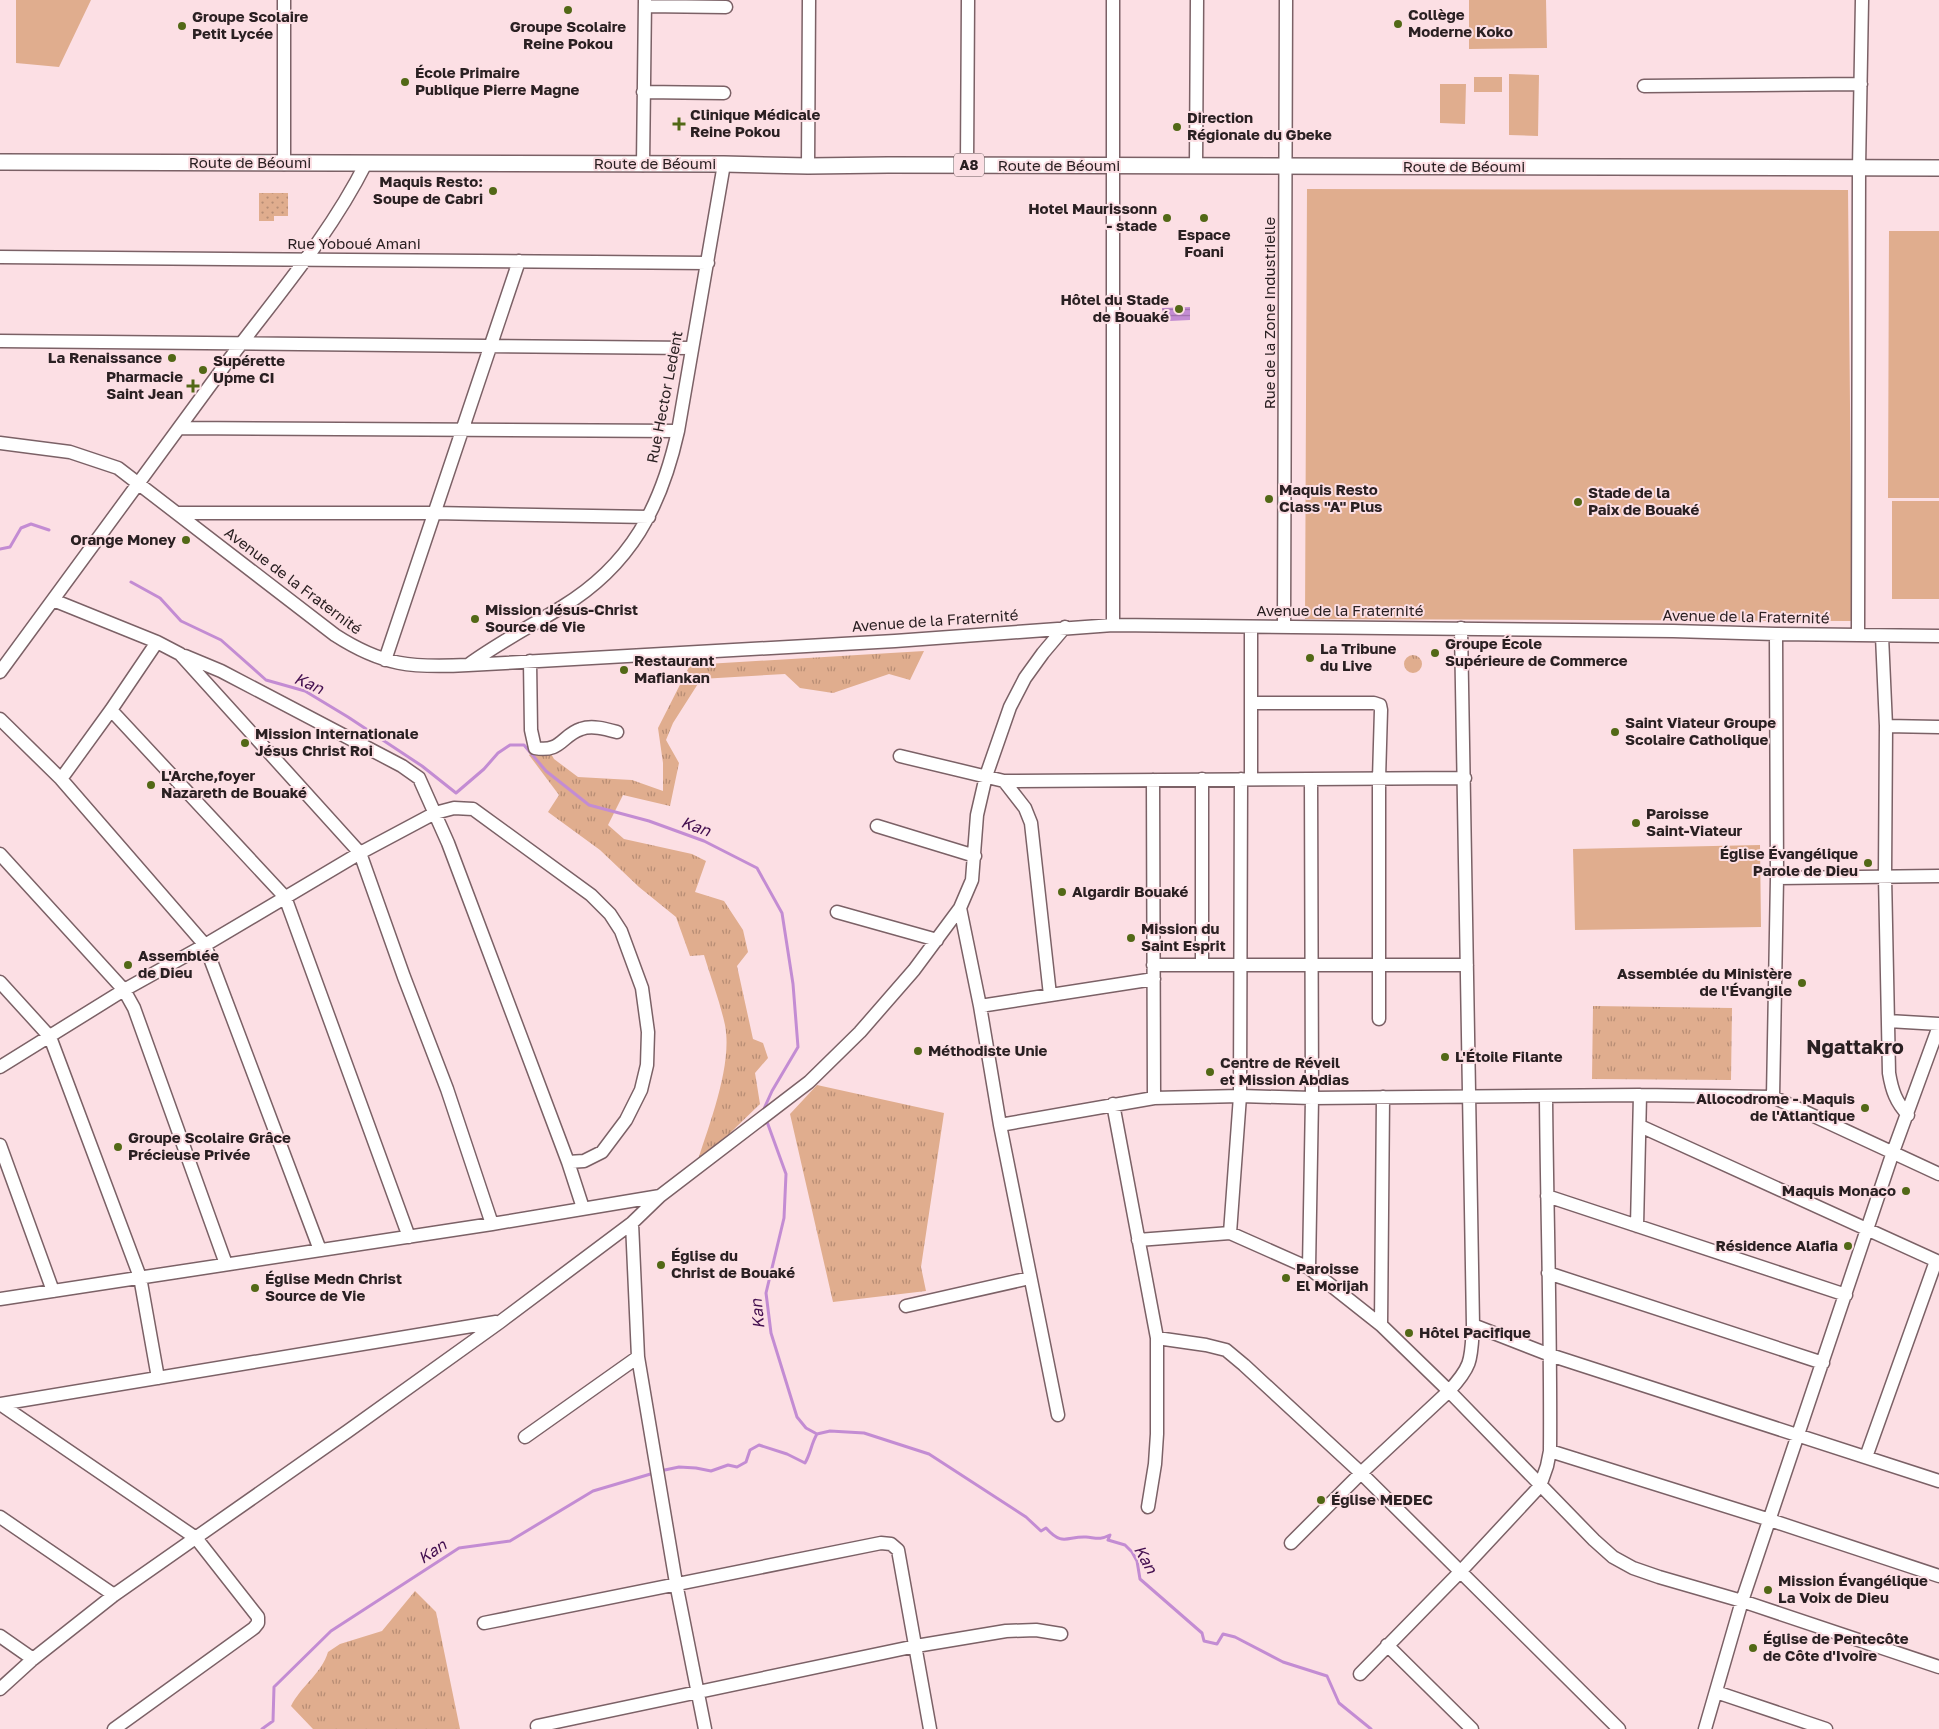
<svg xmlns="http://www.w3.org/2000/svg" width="1939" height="1729" font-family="'Golos Text',sans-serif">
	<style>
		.grass { fill: url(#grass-tufts) }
		.park { fill: #e0ad8e }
		.garden { fill: url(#garden-dots) }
		.water { fill: url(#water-rules) }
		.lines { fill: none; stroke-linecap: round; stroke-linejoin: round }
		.stream { stroke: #c38cd3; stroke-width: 3 }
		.minor-casing { stroke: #7b6166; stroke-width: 15 }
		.major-casing { stroke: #7b6166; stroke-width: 18 }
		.minor { stroke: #fff; stroke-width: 12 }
		.major { stroke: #fff; stroke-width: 15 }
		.poi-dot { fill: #526816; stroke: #fcdfe4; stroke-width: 2 }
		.labels { text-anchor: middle; stroke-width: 4; stroke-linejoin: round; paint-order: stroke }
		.shield { fill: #fcdfe4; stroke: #69595c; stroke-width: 1 }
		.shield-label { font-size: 14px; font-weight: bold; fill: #2a2022 }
		.poi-label { font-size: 15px; font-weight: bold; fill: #2a2022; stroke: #fcdfe4; text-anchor: start }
		.street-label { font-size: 15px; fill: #2a2022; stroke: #fcdfe4 }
		.water-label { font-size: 16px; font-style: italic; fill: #430f4f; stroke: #fcdfe4 }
		.district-label { font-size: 20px; font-weight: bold; fill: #2a2022; stroke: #fcdfe4 }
	</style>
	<defs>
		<pattern id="grass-tufts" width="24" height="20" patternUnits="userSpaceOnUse" patternTransform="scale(1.25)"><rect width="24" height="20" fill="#e0ad8e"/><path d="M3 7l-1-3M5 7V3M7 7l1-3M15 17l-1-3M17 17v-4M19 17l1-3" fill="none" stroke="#b68c74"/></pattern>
		<pattern id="garden-dots" width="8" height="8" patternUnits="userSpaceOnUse" patternTransform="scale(1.25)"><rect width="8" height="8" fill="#e0ad8e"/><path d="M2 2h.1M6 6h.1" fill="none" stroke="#b68c74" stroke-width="1.8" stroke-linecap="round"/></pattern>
		<pattern id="water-rules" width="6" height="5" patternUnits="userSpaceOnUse" patternTransform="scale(1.25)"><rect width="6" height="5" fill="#c38cd3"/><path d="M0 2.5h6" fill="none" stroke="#9f72ab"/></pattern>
	</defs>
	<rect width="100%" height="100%" fill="#fcdfe4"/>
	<!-- grass -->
	<path class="grass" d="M924 651 910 680 889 674 833 693 800 688 785 674 701 679 673 723 666 740 679 763 670 806 623 795 608 825 624 839 692 854 706 861 695 892 724 901 743 930 748 952 737 966 753 1039 763 1043 768 1058 755 1073 760 1104 696 1166C708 1127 733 1066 725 1025 720 1002 711 978 704 955L690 956 676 917 639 887 600 850 548 812 559 795 529 755 544 742 554 759 578 777 632 780 663 791V763L658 728 690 665Z
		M1404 664a9 9 0 1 1 18 0a9 9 0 1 1-18 0Z
		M1593 1006 1732 1008 1731 1080 1592 1079Z
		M817 1085 944 1113 921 1267 926 1291 833 1302 790 1114Z
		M415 1591 436 1612 460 1729H313L291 1706C301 1686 322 1673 328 1652L340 1644 382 1631Z"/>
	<!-- park -->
	<path class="park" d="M16 0H91L59 67 16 63Z
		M1469 0H1546L1547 48 1469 49Z
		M1509 74 1539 75 1538 136 1509 135Z
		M1474 77H1502V92H1474Z
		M1440 84H1466L1465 124 1440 123Z
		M1307 189 1848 190 1852 621 1305 619Z
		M1889 231H1939V498H1888Z
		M1892 501H1939V599H1892Z
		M1760 845 1761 927 1575 930 1573 849Z"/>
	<!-- garden -->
	<path class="garden" d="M259 193H288V216H274V221H259Z"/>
	<!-- water -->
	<path class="water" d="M1190 307V320L1169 321 1163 316 1162 308Z"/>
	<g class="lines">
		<!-- stream -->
		<path class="stream" d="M0 549 10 547 21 528 31 524 49 530
			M131 582 160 598 181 621 221 640 266 680 305 691 348 717 422 766 456 793 484 769 498 753 510 745H524L546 771 589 805 649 821 704 841 757 868 782 913 793 984 798 1047 772 1091 763 1111
			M766 1119 786 1174 784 1218 766 1293 771 1333 797 1417 806 1428 817 1434
			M660 1471 679 1467 696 1468 711 1471 728 1465 737 1467 746 1462 750 1450 759 1445 787 1454 805 1463C811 1453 811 1444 817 1434L830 1431 864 1433 929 1454 1026 1517 1041 1531 1046 1528C1063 1547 1067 1536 1086 1537 1097 1538 1100 1540 1110 1535L1108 1540 1125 1545 1132 1552 1137 1561 1140 1579 1202 1633 1204 1641 1217 1644 1223 1634 1235 1637 1283 1662 1327 1676 1339 1703 1371 1729
			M262 1729 273 1721 274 1687 331 1631 459 1548 510 1541 593 1491 654 1473"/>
		<defs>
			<path id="minor" d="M284 0V164
				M645 6 726 7
				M1644 86 1861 84
				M643 92 724 93
				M643 165 645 0
				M967 165 968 0
				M808 166 809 0
				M1196 166 1197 0
				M0 257 708 263
				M0 341 691 348
				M179 428 678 431
				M0 443 70 452 118 468 335 635C383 666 412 668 468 665L895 641 1113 625 1673 631 1776 634 1939 636
				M177 513H434L649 517
				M53 600 157 642 180 654 360 853 404 977 447 1089 492 1224
				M1113 625V0
				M1284 627 1286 0
				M1858 635 1859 168 1862 0
				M1882 636 1886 726 1885 876 1889 1073C1892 1091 1896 1102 1908 1115
				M185 656 221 671 402 766 419 778 448 843 568 1162 583 1208
				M385 660 519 261
				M530 661 531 730 535 748C561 753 562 735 581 729 592 725 606 729 617 732
				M468 665C498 643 531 626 562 607 631 565 661 507 678 431L724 164
				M0 672C76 568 152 464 228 361 276 297 330 235 366 163
				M1251 703H1374L1380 705 1381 710 1379 779V1019
				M111 710 285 897 409 1237
				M0 719 61 779 205 945 320 1250
				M1886 726 1939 727
				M900 756 1004 781 1465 778
				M61 779 111 710 157 642
				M1202 779V965
				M1251 779V628
				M1153 780 1154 1098
				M1004 781 1025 808 1031 823 1050 995
				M877 826 975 856
				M0 854 124 990 134 1008 226 1264
				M1777 878 1939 876
				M960 908 980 1006 1000 1125 1058 1415
				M837 912 937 940
				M1153 965H1467
				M0 982 50 1037 140 1277 158 1378
				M980 1006 1154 979
				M1888 1021 1939 1024
				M0 1067 124 990 205 945 360 853 435 813 454 808 473 809 591 895 610 914 621 931 642 988 648 1032 647 1065 641 1090 626 1120 602 1152 584 1161 568 1162
				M1773 1097 1777 878 1776 634
				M1113 1104 1157 1338V1434L1155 1464 1148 1507
				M1000 1125 1154 1098 1240 1096 1312 1098 1640 1095 1773 1097 1939 1174
				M1640 1126 1939 1262
				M0 1145 53 1291
				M1547 1196 1846 1295
				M632 1223 638 1357 676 1583 705 1729
				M1637 1226 1640 1095
				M1230 1233 1240 1096 1241 779
				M1138 1240 1230 1233 1309 1268 1381 1325 1449 1391 1594 1540 1613 1557 1633 1568 1659 1577 1742 1601 1939 1667
				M1309 1268 1312 1098 1311 779
				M1548 1273 1823 1363
				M0 1299 492 1224 660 1196
				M906 1306 1030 1278
				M1381 1325 1383 1097
				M1473 1325 1550 1355 1939 1481
				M1157 1338 1206 1345 1226 1350 1244 1365 1361 1473 1619 1729
				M0 1404 196 1538 258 1617V1623L254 1628 114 1729
				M0 1404 496 1322
				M525 1437 638 1357
				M1550 1451 1770 1520 1939 1576
				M1866 1457 1936 1261
				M0 1517 114 1595
				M1291 1543 1361 1473 1449 1391C1473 1365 1471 1359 1473 1325L1461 628
				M484 1623 881 1543 891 1544 898 1550 930 1729
				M0 1636 33 1659
				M1387 1645 1472 1729
				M1360 1674 1461 1571 1540 1486 1547 1466 1550 1451C1551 1333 1547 1215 1546 1097
				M0 1689 33 1659 114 1595 348 1431 500 1322 632 1223 660 1196 809 1082 860 1032 914 970 960 908 972 880 977 815 986 776 1010 707 1025 678 1043 653 1065 627
				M1716 1692 1826 1729
				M537 1726 916 1646 1006 1631 1036 1630 1061 1634
				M1705 1729 1742 1601 1893 1152 1939 1026"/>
			<path id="major" d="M0 162 724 164 808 166 888 165 1939 168"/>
		</defs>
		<!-- minor casing -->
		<use href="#minor" class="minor-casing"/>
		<!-- major casing -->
		<use href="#major" class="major-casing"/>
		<!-- minor -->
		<use href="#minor" class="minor"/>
		<!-- major -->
		<use href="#major" class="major"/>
	</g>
	<!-- markers -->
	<g class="poi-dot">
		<circle cx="568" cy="10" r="5"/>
		<circle cx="1398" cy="24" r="5"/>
		<circle cx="182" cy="26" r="5"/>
		<circle cx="405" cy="82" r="5"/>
		<path d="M676.5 116.5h5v5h5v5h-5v5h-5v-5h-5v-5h5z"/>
		<circle cx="1177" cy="127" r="5"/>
		<circle cx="493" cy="191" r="5"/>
		<circle cx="1167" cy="218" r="5"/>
		<circle cx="1204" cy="218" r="5"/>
		<circle cx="1179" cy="309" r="5"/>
		<circle cx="172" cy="358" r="5"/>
		<circle cx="203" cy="370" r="5"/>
		<path d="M190.5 378.5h5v5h5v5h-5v5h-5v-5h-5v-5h5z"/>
		<circle cx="1269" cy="499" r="5"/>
		<circle cx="1578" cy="502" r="5"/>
		<circle cx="186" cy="540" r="5"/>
		<circle cx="475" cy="619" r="5"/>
		<circle cx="1435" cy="653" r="5"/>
		<circle cx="1310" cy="658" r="5"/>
		<circle cx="624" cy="670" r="5"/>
		<circle cx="1615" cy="732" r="5"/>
		<circle cx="245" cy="743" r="5"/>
		<circle cx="151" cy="785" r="5"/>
		<circle cx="1636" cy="823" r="5"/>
		<circle cx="1868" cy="863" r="5"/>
		<circle cx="1062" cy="892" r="5"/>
		<circle cx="1131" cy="938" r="5"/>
		<circle cx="128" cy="965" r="5"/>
		<circle cx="1802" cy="983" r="5"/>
		<circle cx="918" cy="1051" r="5"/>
		<circle cx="1445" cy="1057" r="5"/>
		<circle cx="1210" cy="1072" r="5"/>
		<circle cx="1865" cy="1108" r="5"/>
		<circle cx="118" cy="1147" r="5"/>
		<circle cx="1906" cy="1191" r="5"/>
		<circle cx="1848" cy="1246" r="5"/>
		<circle cx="661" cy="1265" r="5"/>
		<circle cx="1286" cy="1278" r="5"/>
		<circle cx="255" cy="1288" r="5"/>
		<circle cx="1409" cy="1333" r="5"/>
		<circle cx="1321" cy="1500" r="5"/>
		<circle cx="1768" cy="1590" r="5"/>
		<circle cx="1753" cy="1648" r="5"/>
	</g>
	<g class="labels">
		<!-- shield labels -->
		<rect class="shield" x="954" y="153.5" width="30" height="23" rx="4"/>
		<g class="shield-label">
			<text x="969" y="170">A8</text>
		</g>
		<!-- poi labels -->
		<g class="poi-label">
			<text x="1408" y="20">Collège<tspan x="1408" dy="17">Moderne Koko</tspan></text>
			<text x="192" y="22">Groupe Scolaire<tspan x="192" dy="17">Petit Lycée</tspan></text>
			<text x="568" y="32" text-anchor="middle">Groupe Scolaire<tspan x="568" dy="17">Reine Pokou</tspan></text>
			<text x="415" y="78">École Primaire<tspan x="415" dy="17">Publique Pierre Magne</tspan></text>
			<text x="690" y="120">Clinique Médicale<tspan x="690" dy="17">Reine Pokou</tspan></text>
			<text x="1187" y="123">Direction<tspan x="1187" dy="17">Régionale du Gbeke</tspan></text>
			<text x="483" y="187" text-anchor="end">Maquis Resto:<tspan x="483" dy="17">Soupe de Cabri</tspan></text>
			<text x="1157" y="214" text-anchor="end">Hotel Maurissonn<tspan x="1157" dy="17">- stade</tspan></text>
			<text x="1204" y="240" text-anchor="middle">Espace<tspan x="1204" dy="17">Foani</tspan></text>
			<text x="1169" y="305" text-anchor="end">Hôtel du Stade<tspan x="1169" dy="17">de Bouaké</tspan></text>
			<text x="162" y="363" text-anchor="end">La Renaissance</text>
			<text x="213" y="366">Supérette<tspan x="213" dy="17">Upme CI</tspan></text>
			<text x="183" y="382" text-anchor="end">Pharmacie<tspan x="183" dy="17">Saint Jean</tspan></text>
			<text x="1279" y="495">Maquis Resto<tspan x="1279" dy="17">Class "A" Plus</tspan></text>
			<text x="1588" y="498">Stade de la<tspan x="1588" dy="17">Paix de Bouaké</tspan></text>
			<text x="176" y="545" text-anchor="end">Orange Money</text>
			<text x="485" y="615">Mission Jésus-Christ<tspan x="485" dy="17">Source de Vie</tspan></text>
			<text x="1445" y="649">Groupe École<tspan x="1445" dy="17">Supérieure de Commerce</tspan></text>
			<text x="1320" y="654">La Tribune<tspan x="1320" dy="17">du Live</tspan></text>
			<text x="634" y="666">Restaurant<tspan x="634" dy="17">Mafiankan</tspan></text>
			<text x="1625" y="728">Saint Viateur Groupe<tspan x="1625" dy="17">Scolaire Catholique</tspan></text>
			<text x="255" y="739">Mission Internationale<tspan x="255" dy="17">Jésus Christ Roi</tspan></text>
			<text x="161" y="781">L'Arche,foyer<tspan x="161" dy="17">Nazareth de Bouaké</tspan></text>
			<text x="1646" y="819">Paroisse<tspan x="1646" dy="17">Saint-Viateur</tspan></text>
			<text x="1858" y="859" text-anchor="end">Église Évangélique<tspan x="1858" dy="17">Parole de Dieu</tspan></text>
			<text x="1072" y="897">Algardir Bouaké</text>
			<text x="1141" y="934">Mission du<tspan x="1141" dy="17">Saint Esprit</tspan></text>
			<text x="138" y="961">Assemblée<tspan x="138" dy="17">de Dieu</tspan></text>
			<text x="1792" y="979" text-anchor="end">Assemblée du Ministère<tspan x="1792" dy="17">de l'Évangile</tspan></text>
			<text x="928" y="1056">Méthodiste Unie</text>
			<text x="1455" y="1062">L'Étoile Filante</text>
			<text x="1220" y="1068">Centre de Réveil<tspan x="1220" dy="17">et Mission Abdias</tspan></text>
			<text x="1855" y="1104" text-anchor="end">Allocodrome - Maquis<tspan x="1855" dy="17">de l'Atlantique</tspan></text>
			<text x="128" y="1143">Groupe Scolaire Grâce<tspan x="128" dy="17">Précieuse Privée</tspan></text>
			<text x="1896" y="1196" text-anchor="end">Maquis Monaco</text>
			<text x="1838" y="1251" text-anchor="end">Résidence Alafia</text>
			<text x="671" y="1261">Église du<tspan x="671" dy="17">Christ de Bouaké</tspan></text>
			<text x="1296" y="1274">Paroisse<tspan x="1296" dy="17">El Morijah</tspan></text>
			<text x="265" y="1284">Église Medn Christ<tspan x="265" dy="17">Source de Vie</tspan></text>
			<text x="1419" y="1338">Hôtel Pacifique</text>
			<text x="1331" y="1505">Église MEDEC</text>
			<text x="1778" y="1586">Mission Évangélique<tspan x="1778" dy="17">La Voix de Dieu</tspan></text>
			<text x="1763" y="1644">Église de Pentecôte<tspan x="1763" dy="17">de Côte d'Ivoire</tspan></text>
		</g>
		<!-- street labels -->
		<g class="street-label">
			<text x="250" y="168">Route de Béoumi</text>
			<text x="655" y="169">Route de Béoumi</text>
			<text x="1059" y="171">Route de Béoumi</text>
			<text x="1464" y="172">Route de Béoumi</text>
			<text x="354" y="249">Rue Yoboué Amani</text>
			<text transform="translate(1270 313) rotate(-90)" y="5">Rue de la Zone Industrielle</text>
			<text transform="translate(665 397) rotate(-79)" y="5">Rue Hector Ledent</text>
			<text transform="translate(293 581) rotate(37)" y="5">Avenue de la Fraternité</text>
			<text x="1340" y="616">Avenue de la Fraternité</text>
			<text transform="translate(1746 617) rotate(1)" y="5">Avenue de la Fraternité</text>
			<text transform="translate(935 621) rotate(-4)" y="5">Avenue de la Fraternité</text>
		</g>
		<!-- water labels -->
		<g class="water-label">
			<text transform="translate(309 683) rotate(24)" y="6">Kan</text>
			<text transform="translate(696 826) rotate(20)" y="6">Kan</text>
			<text transform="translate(757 1314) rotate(-96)" y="6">Kan</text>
			<text transform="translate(432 1551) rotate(-33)" y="6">Kan</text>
			<text transform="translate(1146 1559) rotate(61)" y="6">Kan</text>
		</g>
		<!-- district labels -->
		<g class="district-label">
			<text x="1855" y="1054">Ngattakro</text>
		</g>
	</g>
</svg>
